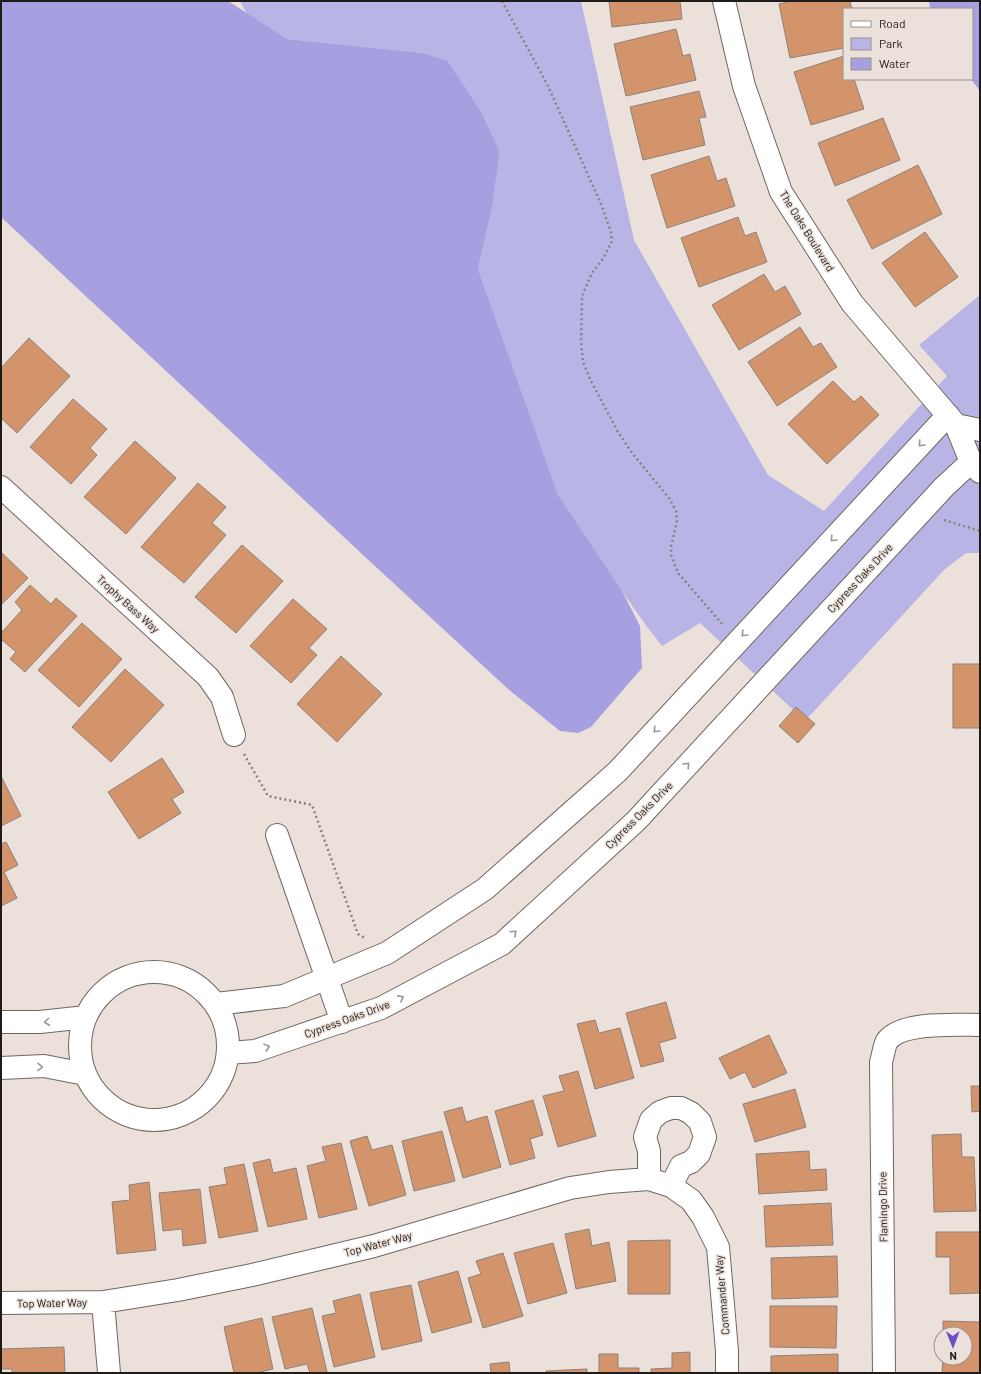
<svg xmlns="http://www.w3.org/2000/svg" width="981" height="1374" font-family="Barlow,sans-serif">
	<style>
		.green { fill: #b8b5e6 }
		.water { fill: #a6a0e1 }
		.building { fill: #d3946c; stroke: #8c817b }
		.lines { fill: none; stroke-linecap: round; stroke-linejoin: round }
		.minor-casing { stroke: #706660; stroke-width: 24 }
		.path { stroke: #88817c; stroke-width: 2.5; stroke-dasharray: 2 3; stroke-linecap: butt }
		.minor { stroke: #fff; stroke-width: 22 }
		.oneway { stroke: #9a9897 }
		.labels { text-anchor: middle; stroke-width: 3; stroke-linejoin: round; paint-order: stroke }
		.street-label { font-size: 11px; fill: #1f1b18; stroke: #ece1da }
	</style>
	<rect width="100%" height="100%" fill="#ece1da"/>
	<!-- green -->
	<path class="green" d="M240 1H581L634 240 768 475 824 511 947 376 919 345 980 295V553H966L944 570 805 721 700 623 662 646 645 624 561 504 558 496 478 269 492 208 500 152 482 113 448 61 422 53 287 39 247 14Z"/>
	<!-- water -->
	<path class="water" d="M1 1H228L287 39 423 53 448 61 482 113 500 152 492 208 478 269 558 495 622 591 640 626 642 668 591 727 578 733 560 731 508 689 362 554 1 217Z
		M929 1H980V91L971 79H972V9H930Z"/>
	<!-- building -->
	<path class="building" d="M609 1H680L682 19 612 27Z
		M792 1H850L852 9H844V48L790 58 779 4Z
		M676 29 683 56 690 54 696 80 626 96 614 44Z
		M844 56V79H854L864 109 811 125 794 72Z
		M699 91 706 117 699 118 705 145 643 160 630 107Z
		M883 118 900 160 835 186 818 143Z
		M709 156 717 181 726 178 735 206 667 228 651 175Z
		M918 165 942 214 872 249 847 200Z
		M738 217 745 236 756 232 767 262 699 287 681 238Z
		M925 232 958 277 915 307 882 263Z
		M764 274 775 292 785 286 801 314 739 350 712 305Z
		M800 327 813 347 821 343 837 367 777 406 748 362Z
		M29 338 70 376 17 433 1 418V368Z
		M833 381 854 402 861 396 879 415 827 464 788 424Z
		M73 399 107 429 90 448 97 455 71 484 30 447Z
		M135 441 176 478 126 534 84 497Z
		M198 483 226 507 212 523 226 535 184 583 141 547Z
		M242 545 283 581 236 633 195 597Z
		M1 552 28 578 1 605Z
		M30 585 51 604 56 598 77 616 25 672 10 659 16 652 1 639V633L22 610 15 602Z
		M293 599 327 629 309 648 317 655 291 683 250 646Z
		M82 623 122 659 79 707 38 670Z
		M341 656 382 694 337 742 297 704Z
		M953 664H980V728H953Z
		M125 669 164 705 111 762 72 727Z
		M796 707 815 724 798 743 779 726Z
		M162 758 184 792 172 799 181 813 139 839 108 792Z
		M1 776 21 816 1 826Z
		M6 842 18 865 4 872 17 898 1 906V844Z
		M666 1002 676 1038 659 1043 664 1061 641 1067 626 1013Z
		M595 1020 599 1033 620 1028 634 1078 595 1089 577 1024Z
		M769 1035 787 1073 753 1088 745 1072 730 1079 719 1058Z
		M578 1071 596 1136 558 1147 543 1096 564 1091 559 1076Z
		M971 1086H980V1111L972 1112Z
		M795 1089 806 1127 755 1142 743 1104Z
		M533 1100 543 1135 530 1139 535 1158 510 1165 495 1111Z
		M462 1107 466 1122 487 1116 501 1167 463 1178 444 1112Z
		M442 1131 455 1181 414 1191 402 1141Z
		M961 1134 962 1157H974L976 1211 934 1212 932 1135Z
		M367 1136 372 1150 392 1145 406 1195 369 1206 350 1141Z
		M341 1143 357 1209 319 1218 307 1166 326 1161 322 1147Z
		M809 1151 810 1170 826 1169 827 1190 759 1194 756 1154Z
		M270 1159 273 1173 296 1168 307 1219 268 1227 253 1163Z
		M244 1164 258 1231 219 1238 209 1187 227 1184 224 1168Z
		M149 1182 156 1250 117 1254 112 1202 130 1200 129 1185Z
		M200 1189 206 1243 183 1246 182 1229 163 1231 159 1193Z
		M831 1203 833 1245 766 1247 764 1206Z
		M589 1229 592 1246 609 1242 616 1281 576 1289 565 1234Z
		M936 1232H980V1293L950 1294V1257H936Z
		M670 1240V1294H628V1241Z
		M553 1243 567 1293 528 1304 514 1253Z
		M503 1253 523 1316 483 1328 468 1278 481 1274 476 1261Z
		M837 1256 838 1297 772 1299 771 1258Z
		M458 1271 472 1322 432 1333 418 1282Z
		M411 1285 422 1341 382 1350 370 1293Z
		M360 1294 375 1357 334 1367 322 1316 336 1313 333 1301Z
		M770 1306H837L836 1348 770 1347Z
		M312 1308 327 1372 310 1373 307 1364 285 1369 272 1317Z
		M262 1318 273 1369 256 1373H234L224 1327Z
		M943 1321 980 1322V1373H942L943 1358H965V1334H943Z
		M64 1347 65 1373H12V1369H1V1349Z
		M690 1352V1373H651V1369L672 1368V1353Z
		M599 1354H618V1368H639V1373H599Z
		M838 1354V1373H771V1356Z
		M509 1362 510 1373H491L490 1364Z
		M587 1369V1373H546V1371Z"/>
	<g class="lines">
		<defs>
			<path id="minor" d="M724 1 744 86 781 192 852 303 956 425 971 462 980 472
				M956 425 980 430
				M1 487 208 677 222 697 234 735
				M277 835 342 1022
				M80 1046a74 74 0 1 1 148 0a74 74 0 1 1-148 0Z
				M216 1004 284 996 387 953 485 889 618 771 948 415
				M1 1022H40L86 1017
				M228 1053 255 1051 381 1008 502 944 636 821 944 487 971 462
				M1 1068 44 1066 85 1074
				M649 1179V1151L645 1137 651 1120 660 1112 671 1108H681L691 1113 700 1122 705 1137 699 1154 691 1162 681 1166 671 1186
				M103 1302 109 1373
				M1 1303 103 1302 178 1290 252 1275 374 1246 570 1188 609 1182 649 1179 671 1186 691 1200 703 1217 718 1247 727 1351V1373
				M884 1373 881 1062C883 1056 884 1046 887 1041 901 1021 958 1025 980 1025"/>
		</defs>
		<!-- minor casing -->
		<use href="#minor" class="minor-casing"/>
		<!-- path -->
		<path class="path" d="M502 1 548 86 601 204 611 232 612 241 603 259 592 273 582 296 581 342 583 362 591 381 618 432 632 453 669 498 676 511 677 521 671 547V555L678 573 723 625
			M944 520 980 531
			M244 754 268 796 312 805 358 934 365 938"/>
		<!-- minor -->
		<use href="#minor" class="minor"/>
	</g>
	<!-- one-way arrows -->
	<defs><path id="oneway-chevron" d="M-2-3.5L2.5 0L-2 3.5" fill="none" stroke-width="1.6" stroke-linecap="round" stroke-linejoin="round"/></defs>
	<g class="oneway">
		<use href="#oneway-chevron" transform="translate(921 444) rotate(133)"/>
		<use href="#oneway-chevron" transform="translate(833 539) rotate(133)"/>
		<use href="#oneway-chevron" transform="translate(744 634) rotate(133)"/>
		<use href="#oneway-chevron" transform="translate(656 730) rotate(133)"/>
		<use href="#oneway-chevron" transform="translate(687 765) rotate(-47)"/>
		<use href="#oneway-chevron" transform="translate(514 933) rotate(-43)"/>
		<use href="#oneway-chevron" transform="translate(401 998) rotate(-28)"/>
		<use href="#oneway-chevron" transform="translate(47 1022) rotate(173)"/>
		<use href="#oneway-chevron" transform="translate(267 1047) rotate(-18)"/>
		<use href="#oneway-chevron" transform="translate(40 1067) rotate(1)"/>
	</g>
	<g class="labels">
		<!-- street labels -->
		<g class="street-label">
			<text transform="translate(807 231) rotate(58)" y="4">The Oaks Boulevard</text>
			<text transform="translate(860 578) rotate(-47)" y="4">Cypress Oaks Drive</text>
			<text transform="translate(128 604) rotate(42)" y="4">Trophy Bass Way</text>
			<text transform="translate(639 815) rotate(-45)" y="4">Cypress Oaks Drive</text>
			<text transform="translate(347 1019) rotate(-20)" y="4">Cypress Oaks Drive</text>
			<text transform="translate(883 1207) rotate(-91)" y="4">Flamingo Drive</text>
			<text transform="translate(378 1244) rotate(-15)" y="4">Top Water Way</text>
			<text transform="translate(722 1295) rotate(-95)" y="4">Commander Way</text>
			<text transform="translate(52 1303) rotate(-1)" y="4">Top Water Way</text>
		</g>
	</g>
	<!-- border -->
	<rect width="981" height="1374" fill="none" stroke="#1f1b18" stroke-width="4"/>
	<!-- legend -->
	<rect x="843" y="8" width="130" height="72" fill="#ece1da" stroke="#9a928c"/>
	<rect x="851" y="21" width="20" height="6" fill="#ffffff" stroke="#9a928c"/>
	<text x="879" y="28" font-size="12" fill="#1f1b18">Road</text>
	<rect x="851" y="38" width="20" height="12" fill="#b8b5e6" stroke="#9a928c"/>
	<text x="879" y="48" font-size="12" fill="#1f1b18">Park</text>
	<rect x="851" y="58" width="20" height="12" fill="#a6a0e1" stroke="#9a928c"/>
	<text x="879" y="68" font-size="12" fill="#1f1b18">Water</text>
	<!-- north arrow -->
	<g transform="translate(953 1346) rotate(179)"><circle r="19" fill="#ece1da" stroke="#9a928c"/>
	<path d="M0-3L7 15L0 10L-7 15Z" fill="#674ec7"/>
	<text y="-6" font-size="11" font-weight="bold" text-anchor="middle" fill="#1f1b18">N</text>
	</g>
</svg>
